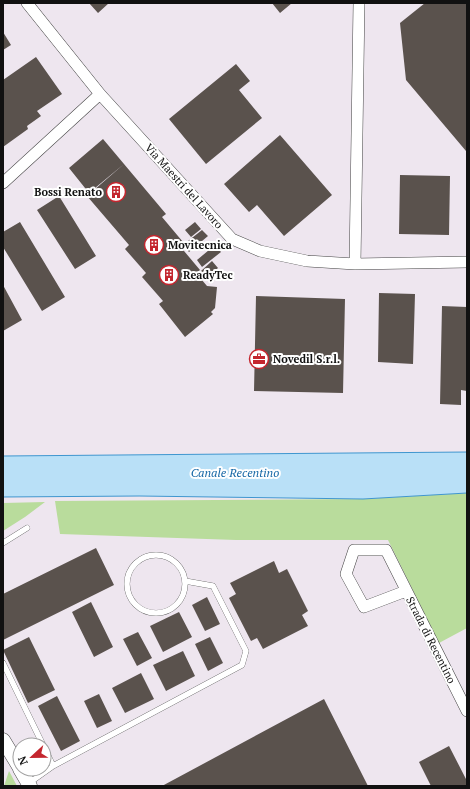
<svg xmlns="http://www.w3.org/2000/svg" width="470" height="789" font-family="'PT Serif',serif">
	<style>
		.industrial { fill: #eee6ef; fill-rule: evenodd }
		.forest { fill: #b9dc9c }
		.water { fill: #b9e0f7; stroke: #3f96cf }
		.building { fill: #5a524d }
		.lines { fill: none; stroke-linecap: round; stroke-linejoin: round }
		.service-casing { stroke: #444; stroke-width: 6 }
		.minor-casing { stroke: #444; stroke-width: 12 }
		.tertiary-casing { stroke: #444; stroke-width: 15 }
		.service { stroke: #fff; stroke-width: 5.5 }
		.minor { stroke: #fff; stroke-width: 11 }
		.tertiary { stroke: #fff; stroke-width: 14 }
		.labels { text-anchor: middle; stroke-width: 4; stroke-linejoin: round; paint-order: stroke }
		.street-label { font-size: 11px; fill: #111; stroke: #fff }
		.poi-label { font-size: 11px; font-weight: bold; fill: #111; stroke: #fff; text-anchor: start }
		.water-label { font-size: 12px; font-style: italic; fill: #1768a6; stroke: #fff }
	</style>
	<rect width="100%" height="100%" fill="#fffdf5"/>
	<!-- industrial -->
	<path class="industrial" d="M3 3H467V786H3ZM20 745H44V769H20Z"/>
	<!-- forest -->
	<path class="forest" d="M467 493V628L439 643 388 540H236L60 534 55 501 363 499Z
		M45 502 25 517 3 531V503Z
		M9 771 17 786H4Z"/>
	<!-- water -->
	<path class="water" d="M467 452V493L363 499 139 496 3 497V456Z"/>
	<!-- building -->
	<path class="building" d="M89 3H109L98 13Z
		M272 3H292L280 13Z
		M425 3H467V150L466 151 406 80 400 23Z
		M3 32 11 45 3 50Z
		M36 57 62 94 37 111 41 116 27 126 28 129 3 147V80Z
		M236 64 250 81 239 90 262 118 206 164 169 119Z
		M280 135 332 195 284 236 257 205 249 212 224 184Z
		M103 139 124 164 89 193 69 168Z
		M124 164 166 214 162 217 183 242 179 245 200 270 196 273 207 286 217 287 215 308 211 312 213 314 185 337 159 304 163 301 142 277 146 273 125 249 129 245 87 196Z
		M400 175 450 176 449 235 399 234Z
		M59 196 96 256 75 269 37 210Z
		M20 222 65 297 42 311 3 247V232Z
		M195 222 201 229 191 237 185 230Z
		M202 230 208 236 189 252 183 245Z
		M215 245 221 252 202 267 197 260Z
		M212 261 218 268 207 277 201 271Z
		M3 285 22 320 3 331Z
		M379 293 415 294 413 364 378 362Z
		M256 296 345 299 343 393 254 391Z
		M442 306 467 307V391L461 390V405L440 404Z
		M96 548 114 585 3 640V594Z
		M274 561 279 573 287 569 308 611 302 615 308 626 263 649 257 638 251 641 229 598 236 594 230 583Z
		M207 597 220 624 205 631 192 605Z
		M91 602 113 647 94 657 72 612Z
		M179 612 192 637 163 652 150 626Z
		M138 632 152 658 137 666 123 639Z
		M29 637 55 690 28 703 3 650Z
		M210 637 223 663 208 671 195 644Z
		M183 651 195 676 166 691 153 665Z
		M141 673 154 699 125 713 112 688Z
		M99 694 112 721 97 728 84 701Z
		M57 696 80 741 61 751 38 706Z
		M324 699 368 786H162Z
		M449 746 467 781V786H431L419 762Z"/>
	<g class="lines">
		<defs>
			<path id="service" d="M3 543 27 528
				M127 584a29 29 0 1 1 58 0a29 29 0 1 1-58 0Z
				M3 663 43 745
				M53 766 242 665 246 651 213 586 185 581
				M29 783 53 766 44 747"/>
			<path id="minor" d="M27 3 100 94 232 239 260 251 307 261 355 264 467 262
				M3 183 100 94
				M355 264 359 3
				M406 591 364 607 346 574 354 550H386L467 711"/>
			<path id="tertiary" d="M3 740 20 768
				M20 769 30 786"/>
		</defs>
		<!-- service casing -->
		<use href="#service" class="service-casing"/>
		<!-- minor casing -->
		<use href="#minor" class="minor-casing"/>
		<!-- tertiary casing -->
		<use href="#tertiary" class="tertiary-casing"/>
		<!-- service -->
		<use href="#service" class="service"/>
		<!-- minor -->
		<use href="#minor" class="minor"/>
		<!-- tertiary -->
		<use href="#tertiary" class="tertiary"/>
	</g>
	<!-- icons -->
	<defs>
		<symbol id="building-ring" viewBox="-11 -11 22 22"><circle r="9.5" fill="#fff" stroke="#c4262e" stroke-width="1.5"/><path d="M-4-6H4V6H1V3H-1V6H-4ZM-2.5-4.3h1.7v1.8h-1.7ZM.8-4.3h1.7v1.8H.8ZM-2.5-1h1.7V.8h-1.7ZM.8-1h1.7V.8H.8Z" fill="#c4262e"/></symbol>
		<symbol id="office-ring" viewBox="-11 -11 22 22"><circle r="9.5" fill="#fff" stroke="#c4262e" stroke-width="1.5"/><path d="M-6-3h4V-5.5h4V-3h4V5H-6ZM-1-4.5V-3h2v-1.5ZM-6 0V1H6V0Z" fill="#c4262e"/></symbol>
	</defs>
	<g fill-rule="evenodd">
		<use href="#building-ring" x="105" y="181" width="22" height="22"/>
		<use href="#building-ring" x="143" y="234" width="22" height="22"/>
		<use href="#building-ring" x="158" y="264" width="22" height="22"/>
		<use href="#office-ring" x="248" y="348" width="22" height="22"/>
	</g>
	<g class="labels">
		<!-- street labels -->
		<g class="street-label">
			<text transform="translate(184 186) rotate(48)" y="4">Via Maestri del Lavoro</text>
			<text transform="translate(431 640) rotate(63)" y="4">Strada di Recentino</text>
		</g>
		<!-- poi labels -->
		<g class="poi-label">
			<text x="102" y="196" text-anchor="end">Bossi Renato</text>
			<text x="168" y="249">Movitecnica</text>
			<text x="183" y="279">ReadyTec</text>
			<text x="273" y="363">Novedil S.r.l.</text>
		</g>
		<!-- water labels -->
		<g class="water-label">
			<text x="235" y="477">Canale Recentino</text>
		</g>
	</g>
	<!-- border -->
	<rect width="470" height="789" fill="none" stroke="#111111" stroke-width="8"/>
	<!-- north arrow -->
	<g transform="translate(32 757) rotate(248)"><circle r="19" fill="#ffffff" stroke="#a0a0a0"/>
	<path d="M0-3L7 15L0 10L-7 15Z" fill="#c4262e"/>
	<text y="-6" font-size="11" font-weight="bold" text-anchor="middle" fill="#111111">N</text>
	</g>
</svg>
